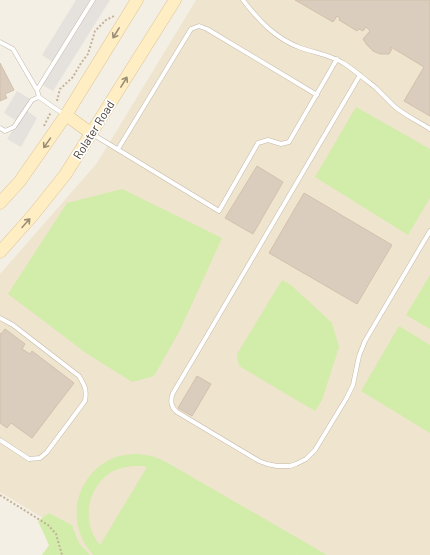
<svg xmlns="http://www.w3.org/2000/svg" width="430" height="555" font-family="Barlow,sans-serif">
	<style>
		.education { fill: #efe4ce }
		.green { fill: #d2ecaa; fill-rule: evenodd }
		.parking { fill: #e5e2de }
		.building { fill: #dacdbd; stroke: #d2c1ac }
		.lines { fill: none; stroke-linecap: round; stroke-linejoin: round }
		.lane-casing { stroke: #c4b9aa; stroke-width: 5 }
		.secondary-casing { stroke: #dcc493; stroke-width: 13 }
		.path { stroke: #c4b197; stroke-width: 2; stroke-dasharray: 2 2; stroke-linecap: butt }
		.lane { stroke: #fff; stroke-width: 4 }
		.secondary { stroke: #ffeec4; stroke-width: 12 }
		.oneway { stroke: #9a8e75 }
		.labels { text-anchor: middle; stroke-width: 3.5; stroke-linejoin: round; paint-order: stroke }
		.street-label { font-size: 12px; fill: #473f34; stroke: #fff }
	</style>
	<rect width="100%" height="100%" fill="#f4efe5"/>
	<!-- education -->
	<path class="education" d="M196 0H430V555H90L79 543 72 525 49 513 43 518 0 492V274L97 163Z"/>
	<!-- green -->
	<path class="green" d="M356 107 430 149V198L408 235 315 177Z
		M122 189 222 238 180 330 154 376 132 382 86 353 8 294 67 203Z
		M430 275V329L406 315Z
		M282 280 291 285 332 323 339 347 322 400 315 411 239 366 237 354Z
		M399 326 430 345V433L361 391Z
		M133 454C145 454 155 456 166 462L327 555H298L297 554V555H93C66 525 73 480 109 460 116 456 124 455 133 454ZM133 466H143L147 467 100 545C82 524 86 492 107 475 115 469 124 467 133 466Z
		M49 513 72 525 79 543 90 555H42L49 545 38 521Z"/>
	<!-- parking -->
	<path class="parking" d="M76 0H110L53 91 41 84 54 63 42 55Z
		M17 91 32 100 26 110 37 118 21 147 7 139 18 122 4 113Z"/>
	<!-- building -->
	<path class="building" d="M295 0H430V116L404 101 424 67 391 47 390 49H392L389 54H380L373 51 367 45 363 39 370 31 366 27 363 31 359 29 357 31 339 20 340 18 337 16 333 22Z
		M0 63 14 90 5 94 7 98 0 101Z
		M257 166 283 182 253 234 225 218Z
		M304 193 392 245 357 304 269 253Z
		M5 329 25 344 22 349 30 354 32 351 74 383 32 438 11 423 7 428 0 423V333L1 334Z
		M197 376 211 384 192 416 178 408Z"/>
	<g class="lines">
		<defs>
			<path id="lane" d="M243 0C259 21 276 39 301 48 316 53 331 55 345 64 355 71 366 80 376 88 382 94 388 100 394 106 404 115 418 121 430 129
				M0 42 13 49 37 90
				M360 75 205 339 173 393C170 400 171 407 177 412L259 461 267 464 277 466H290L296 464 306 459 315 450 346 399 353 385 359 356 365 341 430 231
				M64 114 53 107 39 97 37 90 93 0
				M0 128 5 131 14 127 32 100 39 97
				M94 135 219 211 258 143 268 140 281 144 289 142 337 59
				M118 149 191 29 199 26 207 29 317 95
				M0 318 13 325 79 376C85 386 87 390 85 401L47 452 40 458 29 459 0 440"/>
			<path id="secondary" d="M66 115 92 134
				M0 203 20 181 66 115 137 0
				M0 252 33 215 65 175 175 0"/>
		</defs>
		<!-- lane casing -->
		<use href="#lane" class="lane-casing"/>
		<!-- secondary casing -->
		<use href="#secondary" class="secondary-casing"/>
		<!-- path -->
		<path class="path" d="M57 101 60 89 73 77 81 63 88 54 95 31 106 20 114 16
			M44 126 51 112
			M0 495 48 525 56 534 62 555"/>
		<!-- lane -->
		<use href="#lane" class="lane"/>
		<!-- secondary -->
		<use href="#secondary" class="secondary"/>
	</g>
	<!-- one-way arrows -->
	<defs><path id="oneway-shaft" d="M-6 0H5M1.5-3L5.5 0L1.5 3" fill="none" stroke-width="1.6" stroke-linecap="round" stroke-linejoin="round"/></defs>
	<g class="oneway">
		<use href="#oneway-shaft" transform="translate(116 33) rotate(122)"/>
		<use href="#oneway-shaft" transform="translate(124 82) rotate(-58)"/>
		<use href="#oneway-shaft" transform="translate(47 143) rotate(125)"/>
		<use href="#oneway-shaft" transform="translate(26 223) rotate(-48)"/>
	</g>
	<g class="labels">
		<!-- street labels -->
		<g class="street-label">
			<text transform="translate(94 130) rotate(-58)" y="4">Rolater Road</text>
		</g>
	</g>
</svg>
